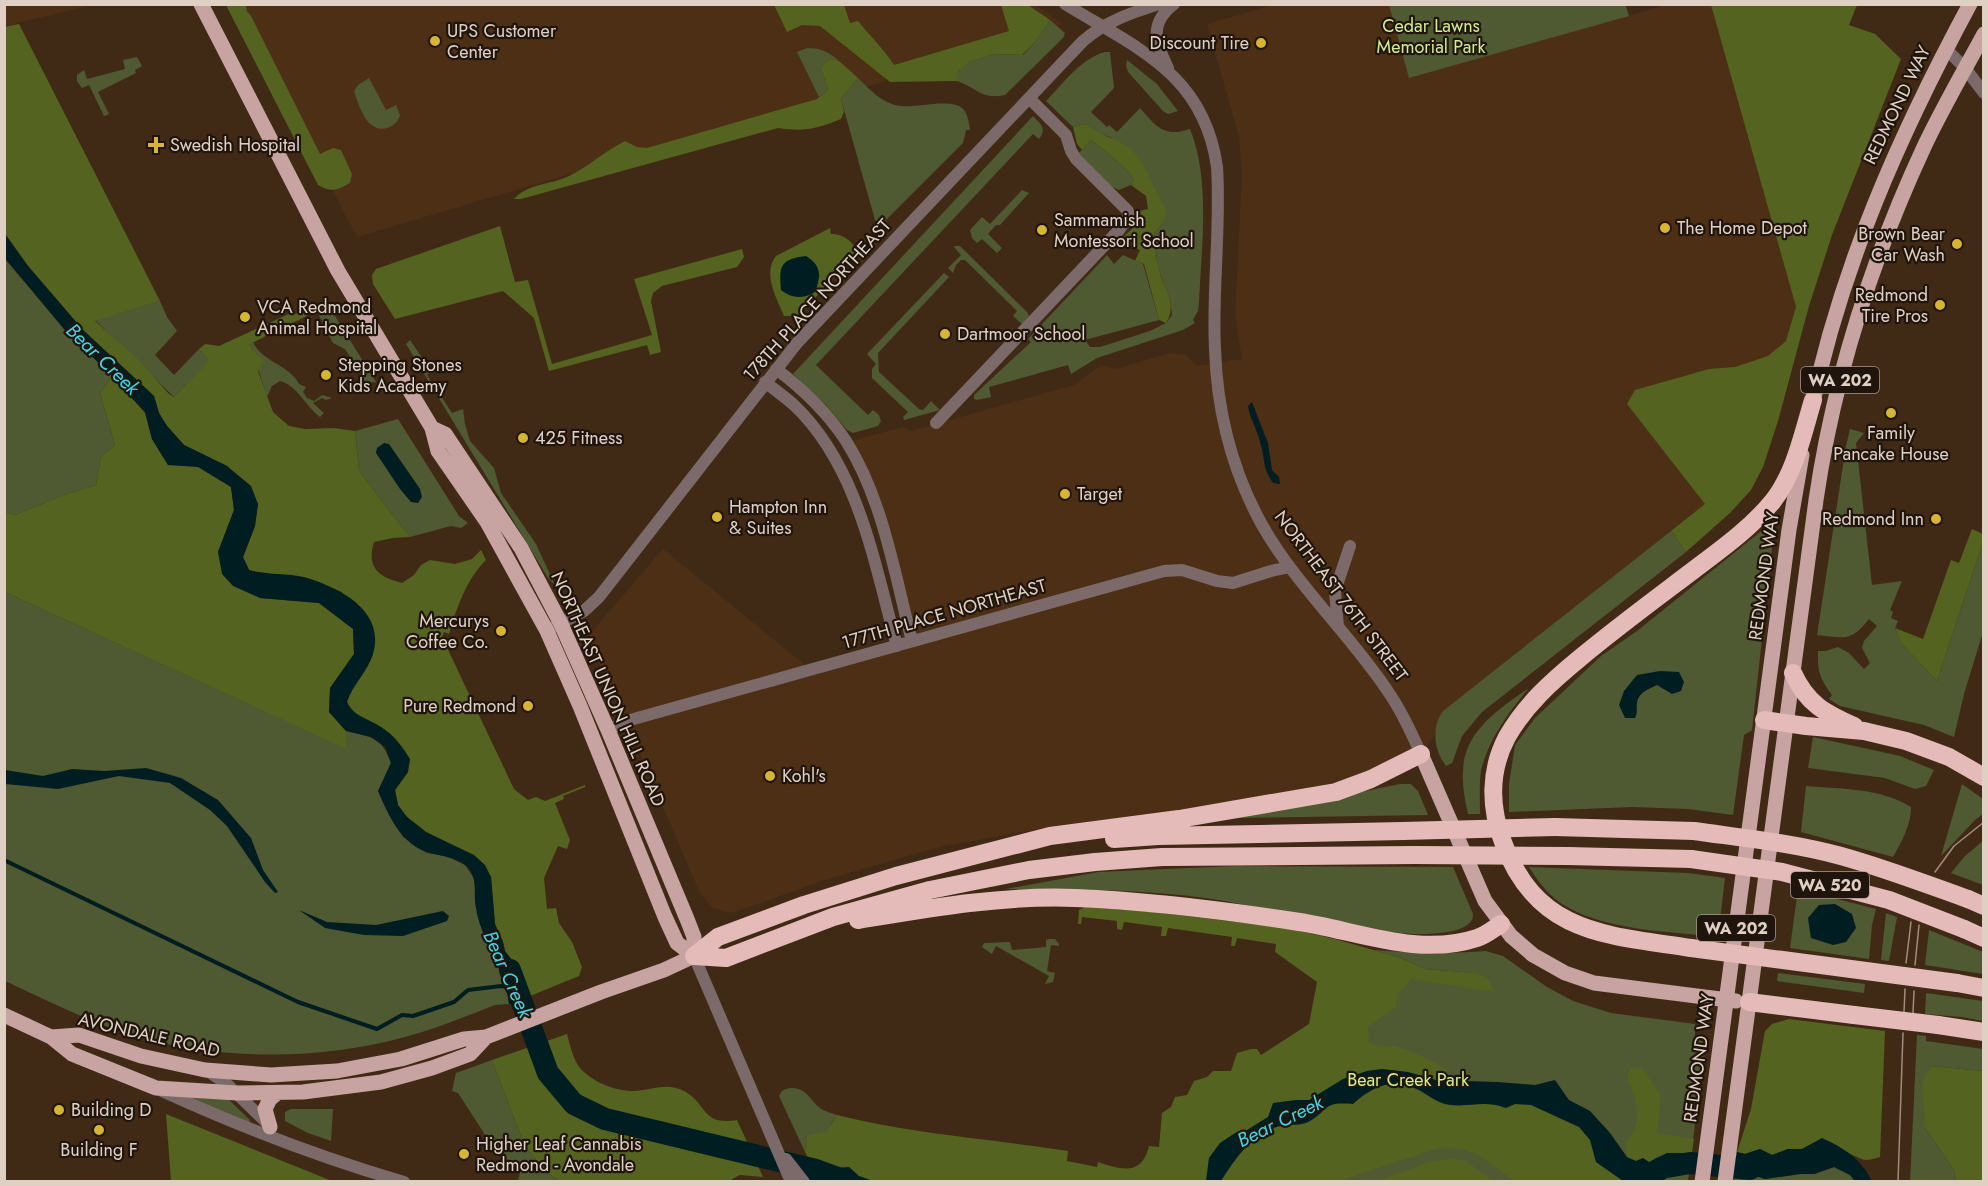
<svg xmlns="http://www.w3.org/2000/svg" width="1988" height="1186" font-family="Jost,sans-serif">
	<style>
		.built { fill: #4d2f15 }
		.green { fill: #4f5932 }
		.forest { fill: #54631f }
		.water { fill: #001e21 }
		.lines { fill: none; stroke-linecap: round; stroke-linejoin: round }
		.stream { stroke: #001e21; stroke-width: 4 }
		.river { stroke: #001e21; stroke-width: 22 }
		.minor { stroke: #7b6a69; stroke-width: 12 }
		.major { stroke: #c7a4a2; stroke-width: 15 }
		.highway { stroke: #e4bbb8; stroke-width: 18 }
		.tram { stroke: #a08d7e; stroke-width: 1.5 }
		.highway-bridge { stroke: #e4bbb8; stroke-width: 18 }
		.poi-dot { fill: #d8b434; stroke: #20150c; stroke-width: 2 }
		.labels { text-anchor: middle; stroke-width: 4.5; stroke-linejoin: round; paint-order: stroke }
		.shield { fill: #20150c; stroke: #a6988d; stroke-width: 1.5 }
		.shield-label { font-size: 16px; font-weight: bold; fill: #e0d0c4 }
		.park-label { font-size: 18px; fill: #d4ed8d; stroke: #20150c }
		.poi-label { font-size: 18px; fill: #e0d0c4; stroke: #20150c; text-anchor: start }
		.street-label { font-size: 18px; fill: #e0d0c4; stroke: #20150c }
		.water-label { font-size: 20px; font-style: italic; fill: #3fd5e6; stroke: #20150c }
	</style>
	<rect width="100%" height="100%" fill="#412a15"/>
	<!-- built -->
	<path class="built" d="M5 4H91V5L5 26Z
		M1034 4 1062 24 899 77 357 237 237 5Z
		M1273 5H1389L1409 77 1667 5H1711L1802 328 1715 515 1444 722 1421 754 1371 779 1179 819 1039 829 939 847 828 879 732 913 713 908 700 893 624 716 588 641 589 635 663 549 811 670 912 641 879 515 846 442 904 427 911 431 1074 385 1101 365 1116 369 1170 353 1186 355 1197 366 1242 359 1235 315 1242 175 1239 136 1207 24Z"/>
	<!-- green -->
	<path class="green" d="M1625 4 1629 16 1409 78 1389 5Z
		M1050 20 1065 33 1063 38 1005 95C982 100 977 88 957 81V73L967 62 995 54 1023 55 1036 41Z
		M807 48C821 48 829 52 839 61L831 59 825 62 821 68 828 90 819 97 797 52Z
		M1105 52H1110L1114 88 1091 112 1107 127 1109 125 1117 132 1140 108C1156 126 1164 138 1190 129 1211 180 1201 250 1199 304L1198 311 1193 320 1195 323 1183 330 1097 358 1071 374 1068 365 989 387 991 397 977 400 974 399V395L1031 342 1028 339 1107 255 1114 264 1123 255 1143 264 1159 320 1085 340 1090 347H1100L1150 331 1166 323 1172 315 1170 299 1158 268 1154 233 1163 223 1158 194 1150 178 1110 137 1097 133 1087 124 1073 127 1046 101C1062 85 1081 58 1105 52Z
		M137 57 142 66 135 70 136 73 98 92 109 114 104 116 89 85 82 88 77 81V75L84 70 87 79 125 69 123 60Z
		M1127 60 1157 84 1178 111 1168 114 1163 111 1128 72 1126 66Z
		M369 78 386 110 396 105 400 115C396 128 380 134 369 123 362 115 357 101 354 91L358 85Z
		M858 78C870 90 883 104 901 106 916 108 950 98 962 108 968 113 969 123 970 130H966L963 143 881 225 875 220 841 99Z
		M1033 116C1041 124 1047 129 1039 139L1033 134 816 365 868 415 873 410 879 415 881 421 878 426 853 433 847 430 826 405 793 374Z
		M1091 140C1106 152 1123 164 1134 179L1131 185 1119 190 1110 186 1078 154Z
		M1022 190 1029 193 1000 225H996L988 234 1002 248 997 253 982 239 977 243 972 238 970 230 982 217 990 224Z
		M955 246H960L1027 312 1029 316 1022 324 1013 316 1017 311 965 260H961L956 265 953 273 948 268 961 255 954 247Z
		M4 258 64 329 112 376 100 393 115 445 101 457 96 485 64 495 15 515 4 512Z
		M944 273 949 277 878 353 879 372 919 409 923 410 931 401 940 410 904 420 903 417 908 412 872 378V369L876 364 867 354Z
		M325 300 376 382 366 383 345 349 333 343 314 305Z
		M160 301 167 317 177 331 155 355 174 375 199 349 211 360 174 397 95 320Z
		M410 340 431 371 427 375 452 413 463 409 465 424 470 441 494 468 501 493 536 544 555 585 548 578 406 344Z
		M253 342C263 363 290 365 299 384L306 387 303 392 307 398 314 401 322 395 332 398 326 400 322 398 313 403 324 413 320 417C306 407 297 385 280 381L272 386 267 397 250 343Z
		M398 419 459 516 468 523 461 528 451 526 410 537 359 471 355 431Z
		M1850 429 1864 433 1856 443 1872 585 1902 581 1890 610 1893 612 1891 618 1898 621 1895 628 1901 643 1937 681 1983 542V632L1964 694 1954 737 1924 725 1840 706 1829 699 1832 695C1820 679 1817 671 1818 651H1826L1838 647 1849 653 1864 669 1870 663 1862 648 1864 641 1877 626 1869 619C1851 642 1845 638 1817 635L1846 446Z
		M1775 520 1752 730 1744 735 1733 815 1688 809 1632 807 1509 812V784L1515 745 1535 718 1601 656 1637 631Z
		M1671 531 1686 552 1482 712 1462 736 1452 763 1446 766C1434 751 1431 727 1443 711Z
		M5 592 345 748 346 731C371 737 381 736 391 763L378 791 403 837 427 853 446 856 465 865 475 880 476 908 484 936 506 985 509 1004 495 1005C466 1016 436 1029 405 1037 319 1061 212 1061 126 1033 85 1020 44 999 5 981Z
		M1529 688C1509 712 1488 740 1481 771 1479 784 1480 800 1480 814H1468C1465 800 1462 786 1463 772 1463 732 1499 709 1529 688Z
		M1813 737 1900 756 1934 770 1926 786 1915 789 1885 778 1808 768Z
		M1400 784H1411L1418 791 1428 815 1231 818Z
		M1962 784 1983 799V814L1975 820 1941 856Z
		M1806 786C1841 789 1881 788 1911 807 1911 825 1902 841 1893 857L1801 832Z
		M1983 841V885L1951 873 1965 856Z
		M1234 866 1453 867 1473 914C1474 934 1429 934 1414 934 1347 931 1278 909 1212 899 1144 889 1075 889 1006 889L1098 872Z
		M1529 867 1688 873 1725 878 1718 937C1668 931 1601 931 1559 902 1547 893 1537 880 1529 867Z
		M1798 889 1876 909 1872 925 1869 959 1790 948Z
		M1886 913 1897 917 1889 961 1881 960Z
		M1929 930 1983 952V974L1925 965Z
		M1049 939H1055L1059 944V946L1051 945 1047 971 1055 973 1053 982 1045 984 1049 976 996 946 992 954 982 947 984 943 1010 942 1012 950 1046 947V940Z
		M1373 950 1433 954 1486 951 1503 956 1547 987 1573 1001 1611 1013 1695 1024V1037L1705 1043 1688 1181H822L816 1174 834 1181 822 1159 807 1137 805 1152 779 1096C782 1090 784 1089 791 1088 808 1088 810 1102 823 1110 827 1112 832 1113 837 1115L831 1124 1123 1173 1154 1167 1319 1031 1331 965 1475 973 1425 969 1398 957Z
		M1778 973 1865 984 1864 993 1777 981Z
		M1926 993 1983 1001V1021L1962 1017 1925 1014Z
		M1917 1035 1926 1036V1041L1983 1049V1071L1931 1066 1925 1128 1954 1170 1956 1181 1910 1182Z
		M492 1060 525 1147 548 1173 559 1181H518L520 1172 493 1147 458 1093 452 1091 456 1073Z
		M193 1096 227 1098 250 1120 249 1123 190 1098Z
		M291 1109H333L331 1141 308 1133 285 1121V1112Z
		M1834 1167 1850 1175 1855 1182H1733L1735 1169 1765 1179 1800 1174H1815Z"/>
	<!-- forest -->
	<path class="forest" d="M226 5H246L247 12 250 14 320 154 333 148 341 150 352 174 350 183C337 190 332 193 318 185Z
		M774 5H844L850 23 858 21C870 36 884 49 894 65L1009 31 1001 5H1028L1050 20 1036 41 1022 55 995 54 968 62 957 73V81L890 82 820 26 802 25 787 32Z
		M1711 5H1857L1849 25 1875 34 1901 59 1832 235 1809 306 1778 421 1763 467 1751 490 1731 512 1686 552 1671 531 1705 504 1627 404 1635 390 1709 369 1735 367 1768 356 1786 341 1796 307Z
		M19 24 160 301 95 321 138 359 169 394 174 397 210 360 199 349 205 344 219 346 293 312 295 314 314 305 317 311 250 344 253 351 264 360 258 371 273 412 289 426 305 429 334 428 355 431 359 471 410 537 393 538 374 542C366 568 379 577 402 583L414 575 421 565 430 560 455 564 472 559 481 550 486 560C466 580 457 607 449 634L444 632 442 637 514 789 528 800 536 797 545 801 585 785V787L563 796 564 799 555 803 570 840 567 849 558 846 544 878 547 909 556 908 559 923 572 942 582 967 579 976 530 996 523 983 522 973 505 951 503 942 495 924 491 877 444 842 426 832 407 817 398 805 395 790 408 772 358 715 351 711 347 702 351 689 373 654 342 592 302 577 260 573 249 570 243 557 255 526 258 504 227 466 184 445 167 426 159 413 154 396 83 330 28 266 5 234 4 27Z
		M831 59 839 61 858 78 841 99 844 112 841 119C817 129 803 132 778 128L521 199H514C528 183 551 185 569 176 589 166 605 151 625 141L637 147 647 148 817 99 828 90 821 68 825 62Z
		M1087 124C1101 137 1117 138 1131 149 1144 160 1158 195 1167 211L1163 223 1154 233C1155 244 1156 255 1158 266 1162 287 1179 302 1166 323L1159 320 1144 264 1135 261 1140 250 1130 245 1126 247 1119 241 1136 225 1134 223 1135 212 1148 209 1146 196 1131 185 1134 179C1123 164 1106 152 1091 140L1082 150 1077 144 1073 127Z
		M500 226 515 282 528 280 552 364 652 335 634 279 742 249 744 257 737 267 662 286 653 293 651 301 661 352 650 355 647 345 549 371 534 318 503 291 395 319 373 284 372 275 376 269Z
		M830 228 831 234C843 234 854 241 856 253L804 310 797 316H784C777 298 762 274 776 256Z
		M112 376 145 413 152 439 168 465 198 466 231 487 234 510 218 552 260 598 319 603 353 629 354 654 330 688 329 712 346 731V749L5 592V512L15 515 64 495 96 485 101 457 115 445 100 393Z
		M1972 529 1983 534V542L1937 681 1901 643 1895 628 1923 639 1951 560 1959 563Z
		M1085 907 1154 912 1287 928 1335 939 1398 957 1425 969 1475 973 1487 977 1495 992 1411 979 1398 994 1396 1007 1368 1027 1369 1043C1380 1048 1386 1044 1397 1047 1415 1052 1430 1060 1446 1069L1449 1081 1436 1080 1407 1072 1382 1069 1367 1071 1343 1079 1309 1100H1296L1247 1130 1235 1133 1209 1158 1206 1181H873L859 1176 849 1167 836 1168 809 1160 805 1152 807 1136 827 1131 837 1115C913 1134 991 1139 1068 1151L1067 1161 1097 1167 1098 1162C1121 1170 1142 1176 1149 1146L1159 1147 1162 1113 1171 1107 1175 1097 1187 1095 1194 1081 1207 1077 1213 1071H1231L1237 1053 1251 1049H1257L1261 1055 1309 1024 1317 982 1275 952 1276 944 1237 938 1235 946H1231L1232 937 1168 928 1166 936H1161L1162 927 1124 922 1122 930 1117 929V921L1082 917 1081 924H1078L1079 910Z
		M1789 1019 1885 1031 1880 1157C1876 1158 1870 1160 1866 1160 1856 1159 1833 1143 1822 1139L1802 1149H1788L1772 1155 1760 1149 1745 1154 1737 1152 1751 1109 1765 1031 1772 1024Z
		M567 1034C570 1045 573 1059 580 1068 592 1082 617 1092 635 1091 653 1090 667 1082 684 1091 708 1104 701 1126 737 1120L763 1177 740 1175 732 1179V1182L559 1181 548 1173 525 1147 492 1060Z
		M1931 1066 1983 1071V1181H1956L1954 1170 1925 1128 1922 1082Z
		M1630 1068H1642L1661 1095 1657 1133 1694 1139 1692 1153C1684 1154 1675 1152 1667 1153 1648 1157 1652 1169 1627 1157L1625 1142C1645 1124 1637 1099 1627 1078Z
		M1392 1084 1412 1087 1424 1094 1468 1105 1490 1102 1506 1108 1515 1104 1532 1105 1579 1127 1590 1140 1596 1162 1623 1181H1515L1480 1156 1462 1149 1439 1148 1339 1181 1221 1182C1236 1158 1252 1133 1280 1126 1290 1124 1299 1126 1308 1122 1330 1110 1321 1101 1353 1104L1376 1087Z
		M166 1114 332 1181H171Z
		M1453 1158 1466 1161 1493 1181H1379L1428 1162Z"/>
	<!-- water -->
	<path class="water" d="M5 234 28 266 83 330 154 396 159 413 167 426 184 445 227 466 251 486 258 504 255 526 243 557 249 570C267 575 286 573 304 577 338 587 386 610 373 654 368 671 353 684 347 702 354 717 368 718 381 727 394 735 402 746 410 759L408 772 395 790 398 805 407 817 426 832 474 855 485 865 491 877 495 924 503 942 505 951 522 973 523 983 530 996 509 1004C508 998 508 992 506 986 499 959 480 936 476 908 473 893 479 876 465 865 455 857 441 856 430 853 402 846 388 815 378 791L391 763 385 747 371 737 346 731 329 712 330 688 354 654 353 629 319 603 260 598 233 586 222 574 218 552 234 510 231 487 198 467 168 465 152 439 145 412 112 376 64 329 5 258Z
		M806 256C822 266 821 276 815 292 803 299 792 299 781 290 779 266 780 259 806 256Z
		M1252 402 1268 443 1272 470 1279 477 1280 484 1273 483C1261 465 1266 460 1260 442 1257 429 1250 419 1248 406Z
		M384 443 389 444 420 489 422 497 418 503 411 502 400 489 376 453 377 448Z
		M1660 671 1679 672 1684 682 1681 691 1672 694 1657 685C1649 689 1639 692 1637 702 1636 709 1638 712 1635 718H1625L1619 705 1624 691 1637 675Z
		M146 768 181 778 218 800 251 838 263 870 278 892 275 893 265 882 227 826 210 810 170 783 119 776 58 789 5 784V770L43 776 72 769 104 771Z
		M1835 904 1852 914 1856 928 1846 942 1833 945 1811 938 1808 918 1819 905Z
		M299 910 327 922 376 925 443 911 449 916 447 921 403 936 364 935 325 928Z
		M1382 1069 1408 1072 1436 1080 1498 1082 1535 1085 1555 1080 1569 1100 1590 1111 1610 1133 1627 1157 1636 1161 1643 1158 1649 1162 1667 1153H1692L1690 1165 1676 1170 1664 1180 1657 1181H1623L1596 1162 1590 1140 1579 1127 1531 1105 1515 1104 1506 1108C1483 1100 1472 1107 1450 1105 1436 1104 1425 1091 1412 1087 1389 1078 1369 1089 1353 1104 1321 1101 1330 1110 1308 1122 1299 1126 1290 1124 1280 1126 1252 1133 1236 1158 1221 1181H1206L1209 1158 1220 1143 1235 1133 1247 1130 1268 1117 1273 1103 1296 1100H1309L1343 1079 1367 1071Z
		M1822 1138C1844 1148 1861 1159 1872 1181H1855L1850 1175 1834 1167 1814 1174H1800L1765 1179 1735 1169 1737 1152 1745 1154 1760 1149 1772 1155 1788 1149H1802Z
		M809 1160 836 1168 849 1167 859 1176 873 1181H834L816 1174Z"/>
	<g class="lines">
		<!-- stream -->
		<path class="stream" d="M4 860 298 1002 377 1029 402 1015 413 1016 454 1002 468 990 501 986 511 987"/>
		<!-- river -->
		<path class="river" d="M510 970 548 1073 574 1104 605 1119 816 1170 849 1182
			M1661 1168 1690 1163 1750 1169"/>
		<!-- minor -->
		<path class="minor" d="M1065 4C1136 48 1204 73 1217 167 1221 227 1212 288 1215 349 1217 409 1232 470 1261 523 1295 584 1348 632 1387 690 1401 710 1411 732 1421 754
			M1946 49 1965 68 1984 93
			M1168 68C1156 43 1148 24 1174 4
			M776 369C803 389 827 412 846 441 883 499 895 576 912 641
			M765 382C775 390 785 397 794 405 859 467 874 563 897 646
			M936 423 1119 230 1128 218V211L1076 159 1071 151 1066 135 1029 98
			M554 627 584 611 599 597 797 343 1083 41C1106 21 1131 13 1159 4
			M1338 627 1335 591 1350 546
			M608 730 630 720 1164 571 1182 570 1217 581 1233 583 1271 571 1290 567
			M694 956 791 1182
			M208 1071 229 1086 269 1125
			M162 1091C241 1127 321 1158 404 1182
			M786 1159 804 1182"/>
		<!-- major -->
		<path class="major" d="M201 4 338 271 432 428 438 451 487 522 547 631 580 706 665 917 677 943 694 956
			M1811 411C1841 266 1900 134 1970 4
			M432 428 445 434 521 548 561 624 608 730 687 919 694 937V956
			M1421 754 1485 901 1511 936 1533 955 1565 973 1594 983 1736 1001
			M4 1015 51 1037 72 1054 156 1088 237 1093 303 1092 381 1082 432 1068 470 1054 486 1037
			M51 1037 79 1035 141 1056 205 1070 271 1075 337 1071 401 1059 464 1039 486 1037 601 992 664 970 694 956
			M270 1127 265 1109 270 1099 277 1093
			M1702 1182 1789 530 1802 455
			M1725 1182 1816 500C1834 377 1872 259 1924 147 1942 109 1964 71 1984 34"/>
		<!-- highway -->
		<path class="highway" d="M1793 673C1807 704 1825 713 1854 726
			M1764 720 1806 726 1864 731 1906 741 1949 757 1984 777
			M1555 827 1694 831
			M1114 839 1158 836 1403 831
			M1568 856 1691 859
			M1968 899 1984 906
			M858 920C930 908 1003 895 1076 898 1148 901 1221 910 1293 921 1353 929 1417 958 1477 938 1486 935 1493 929 1501 924
			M1964 929 1984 938
			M1691 948C1607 935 1537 935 1503 842 1490 808 1489 771 1507 737 1525 705 1552 681 1580 658 1616 628 1654 600 1691 572 1720 550 1750 529 1773 501 1795 473 1803 433 1813 400
			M694 956 718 937 804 905 896 876 1050 836 1179 819 1336 792 1371 779 1421 754
			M694 956 726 958 833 917 930 890 1029 870 1095 862 1162 857 1414 855
			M1957 983 1984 988
			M1749 1002 1854 1015
			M1938 1025 1984 1032"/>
		<!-- tram -->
		<path class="tram" d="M1935 872 1954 846 1984 822
			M1906 963 1911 922
			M1915 965 1919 925
			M1904 1012 1905 989
			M1913 1013 1914 991
			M1898 1182 1903 1033"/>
		<!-- highway-bridge -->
		<path class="highway-bridge" d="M1403 831 1555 827
			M1694 831C1743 838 1793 843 1841 856 1884 868 1926 884 1968 899
			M1414 855 1568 856
			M1691 859 1782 872 1889 900 1964 929
			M1691 948 1957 983
			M1854 1015 1938 1025"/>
	</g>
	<!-- markers -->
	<g class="poi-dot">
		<circle cx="435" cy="41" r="6"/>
		<circle cx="1261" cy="43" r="6"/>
		<path d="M153 136h6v6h6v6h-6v6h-6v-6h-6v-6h6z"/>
		<circle cx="1665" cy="228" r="6"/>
		<circle cx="1042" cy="230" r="6"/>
		<circle cx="1957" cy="244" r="6"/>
		<circle cx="1940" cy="305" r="6"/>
		<circle cx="245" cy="317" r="6"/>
		<circle cx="945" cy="334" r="6"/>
		<circle cx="326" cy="375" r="6"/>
		<circle cx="1891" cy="413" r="6"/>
		<circle cx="523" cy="438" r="6"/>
		<circle cx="1065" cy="494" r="6"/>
		<circle cx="717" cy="517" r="6"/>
		<circle cx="1936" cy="519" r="6"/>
		<circle cx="501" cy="631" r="6"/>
		<circle cx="528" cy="706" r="6"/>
		<circle cx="770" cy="776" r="6"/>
		<circle cx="59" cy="1110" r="6"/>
		<circle cx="99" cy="1130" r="6"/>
		<circle cx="464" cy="1154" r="6"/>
	</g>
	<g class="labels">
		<!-- shield labels -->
		<g class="shield">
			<rect x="1801" y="367" width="78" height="26" rx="4.5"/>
			<rect x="1791" y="872" width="78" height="26" rx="4.5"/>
			<rect x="1697" y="915" width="78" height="26" rx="4.5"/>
		</g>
		<g class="shield-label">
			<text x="1840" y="386">WA 202</text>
			<text x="1830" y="891">WA 520</text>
			<text x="1736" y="934">WA 202</text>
		</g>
		<!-- park labels -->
		<g class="park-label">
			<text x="1431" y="32">Cedar Lawns<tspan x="1431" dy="21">Memorial Park</tspan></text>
			<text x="1408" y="1086">Bear Creek Park</text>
		</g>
		<!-- poi labels -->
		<g class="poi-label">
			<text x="447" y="37">UPS Customer<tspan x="447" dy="21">Center</tspan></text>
			<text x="1249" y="49" text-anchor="end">Discount Tire</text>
			<text x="170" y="151">Swedish Hospital</text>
			<text x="1054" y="226">Sammamish<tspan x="1054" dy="21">Montessori School</tspan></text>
			<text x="1677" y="234">The Home Depot</text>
			<text x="1945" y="240" text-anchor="end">Brown Bear<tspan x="1945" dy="21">Car Wash</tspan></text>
			<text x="1928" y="301" text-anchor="end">Redmond<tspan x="1928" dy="21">Tire Pros</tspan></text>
			<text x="257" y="313">VCA Redmond<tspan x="257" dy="21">Animal Hospital</tspan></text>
			<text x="957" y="340">Dartmoor School</text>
			<text x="338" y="371">Stepping Stones<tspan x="338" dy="21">Kids Academy</tspan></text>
			<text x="1891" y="439" text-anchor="middle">Family<tspan x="1891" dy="21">Pancake House</tspan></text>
			<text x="535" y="444">425 Fitness</text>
			<text x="1077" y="500">Target</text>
			<text x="729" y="513">Hampton Inn<tspan x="729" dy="21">&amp; Suites</tspan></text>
			<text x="1924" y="525" text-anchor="end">Redmond Inn</text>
			<text x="489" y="627" text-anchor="end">Mercurys<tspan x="489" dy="21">Coffee Co.</tspan></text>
			<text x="516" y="712" text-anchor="end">Pure Redmond</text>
			<text x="782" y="782">Kohl's</text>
			<text x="71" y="1116">Building D</text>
			<text x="476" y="1150">Higher Leaf Cannabis<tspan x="476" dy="21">Redmond - Avondale</tspan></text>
			<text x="99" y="1156" text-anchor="middle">Building F</text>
		</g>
		<!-- street labels -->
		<g class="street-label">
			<text transform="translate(1897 105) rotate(-64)" y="6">REDMOND WAY</text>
			<text transform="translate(817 300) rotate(-48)" y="6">178TH PLACE NORTHEAST</text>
			<text transform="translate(1764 576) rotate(-82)" y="6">REDMOND WAY</text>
			<text transform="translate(1341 596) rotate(53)" y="6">NORTHEAST 76TH STREET</text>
			<text transform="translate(944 614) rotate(-16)" y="6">177TH PLACE NORTHEAST</text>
			<text transform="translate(608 689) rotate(66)" y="6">NORTHEAST UNION HILL ROAD</text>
			<text transform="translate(149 1035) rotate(13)" y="6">AVONDALE ROAD</text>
			<text transform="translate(1699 1058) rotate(-82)" y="6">REDMOND WAY</text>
		</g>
		<!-- water labels -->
		<g class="water-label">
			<text transform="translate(103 359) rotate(44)" y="7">Bear Creek</text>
			<text transform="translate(508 974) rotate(66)" y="7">Bear Creek</text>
			<text transform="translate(1280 1121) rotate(-26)" y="7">Bear Creek</text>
		</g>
	</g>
	<!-- border -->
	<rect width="1988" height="1186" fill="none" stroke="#e0d0c4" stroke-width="12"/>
</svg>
